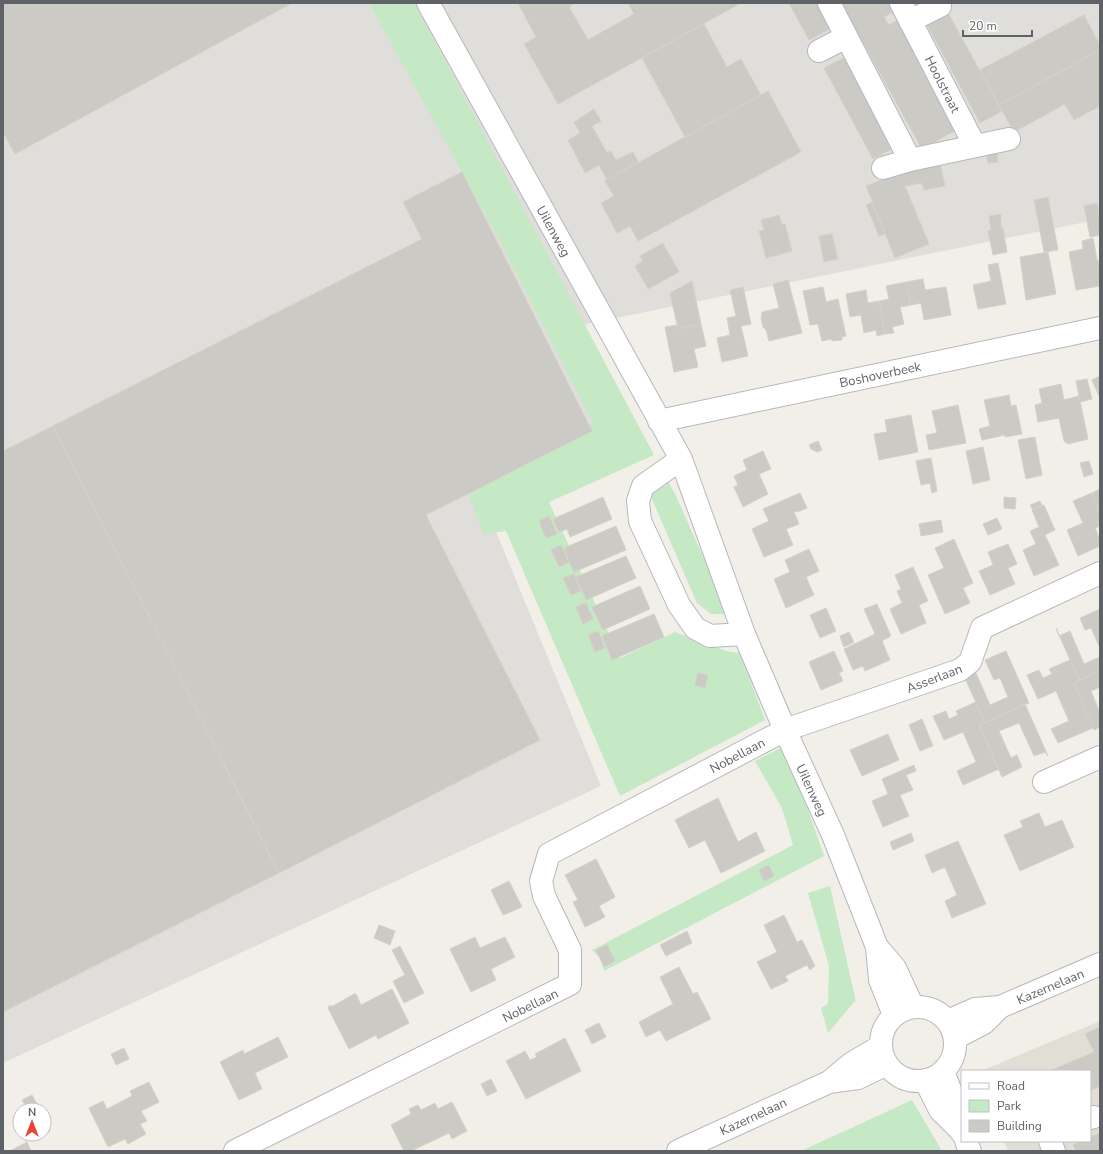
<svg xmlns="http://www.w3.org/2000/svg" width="1103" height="1154" font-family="'Nunito Sans',sans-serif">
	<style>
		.industrial { fill: #e0deda }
		.education { fill: #e1ded6 }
		.green { fill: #c5e8c5 }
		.building { fill: #cccac5; stroke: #d6d1c6 }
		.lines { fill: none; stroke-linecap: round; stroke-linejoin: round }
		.minor-casing { stroke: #b5b8bc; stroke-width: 24 }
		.minor { stroke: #fff; stroke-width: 22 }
		.labels { text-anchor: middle; stroke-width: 3; stroke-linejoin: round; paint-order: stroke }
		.street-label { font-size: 13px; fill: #5f6368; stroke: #fff }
	</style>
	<rect width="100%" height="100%" fill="#f1efe8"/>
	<!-- industrial -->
	<path class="industrial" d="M3 3H1100V219L567 328 622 435 485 505 601 786 3 1063Z"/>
	<!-- education -->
	<path class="education" d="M1100 1021V1151H1008L1004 1141H1090V1071H981Z"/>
	<!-- green -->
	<path class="green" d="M369 3H414L654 455 549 502 620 658 675 632 726 651 740 653 765 720 620 796 506 531 484 534 467 492 593 423 500 241Z
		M668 481 675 494 729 614H711L697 603 648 490Z
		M786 745 824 856 604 971 601 959 592 950 793 845 782 808 755 761Z
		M830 886 856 1002 855 1001 828 1033 821 1008 828 1004 829 966 808 893Z
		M912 1100 942 1151H801Z"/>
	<!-- building -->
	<path class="building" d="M3 3H292L15 154 3 132Z
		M518 3H575L569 7 588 40 634 14 628 3H741L558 104 524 44 536 37Z
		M789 3H817L830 29 809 40Z
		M841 3H888L893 12 884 17 889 25 898 20 958 129 922 149Z
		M947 11 1002 111 980 123 926 23Z
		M1084 15 1100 45V50L999 105 980 70Z
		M704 24 727 67 741 59 761 95 685 137 642 58Z
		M1100 50V106L1074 120 1065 104 1014 132 999 105Z
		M845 57 894 148 873 159 824 68Z
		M768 91 801 152 638 241 630 226 617 233 601 203 614 196 605 181Z
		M594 109 601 121 592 126 607 153 611 151 616 160 633 152 638 162 607 180 599 165 585 173 568 140 580 133 574 122Z
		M997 153 998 162 988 163 986 154Z
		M940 164 945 186 924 190 922 183 905 186 929 244 895 258 866 186 899 172Z
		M462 172 592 431 426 515 540 740 279 873 53 426 422 239 403 202Z
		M1048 197 1058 250 1044 252 1034 200Z
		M872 202 885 234 879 236 866 205Z
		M1097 203 1100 219V235L1090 237 1084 206Z
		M1001 214V228H1003L1007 252 993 255 988 231 991 230 989 216Z
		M779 215 782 225 785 224 792 251 766 258 759 231 764 230 761 220Z
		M832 234 838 259 824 262 819 236Z
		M1093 238 1097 260H1098L1100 269V286L1076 290 1069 252 1083 249 1082 241Z
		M663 243 679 272 648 289 635 266 643 261 640 256Z
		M1048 252 1056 294 1026 300 1020 257Z
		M998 263 1006 304 978 309 973 285 991 281 988 265Z
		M923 279 925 290 946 287 951 315 924 320 921 303 911 305 906 282Z
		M788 280 802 333 769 341 766 330 763 327 761 318 762 312 779 308 773 284Z
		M692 281 701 324 678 329 670 293Z
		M906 282 911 305 900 307 904 324 892 327 894 333 885 334 879 301 889 299 886 286Z
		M743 287 751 324 741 326 748 356 722 362 717 338 730 335 727 318 736 316 730 290Z
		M823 287 826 302 838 299 846 336 842 337V340L832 341V339L822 341 818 324 810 325 803 291Z
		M866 290 868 303 879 301 885 334 877 336 876 330 864 333 861 315 850 317 846 294Z
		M701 324 706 346 694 349 698 367 674 372 665 327 677 325 678 329Z
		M1100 376V398L1092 380Z
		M1087 379 1092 399 1080 402 1076 381Z
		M1061 384 1064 400 1079 396 1088 439 1068 444 1064 441 1059 418 1038 422 1035 405 1042 403 1039 389Z
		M1009 395 1011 406 1016 405 1022 434 1005 437V435L982 440 979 429 990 426 984 400Z
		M958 405 966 443 929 450 926 435 937 433 932 411Z
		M911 415 918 452 879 460 874 434 887 432 885 420Z
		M53 426 279 873 3 1012V451Z
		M1035 437 1042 475 1026 479 1018 440Z
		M818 441 822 450 817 452 811 449 809 445Z
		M983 447 990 480 973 484 966 451Z
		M763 451 771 469 759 474 768 494 743 507 734 487 738 485 734 476 747 470 743 460Z
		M931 458 937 491 932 493 930 483 921 485 916 461Z
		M1089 461 1093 474 1084 477 1080 463Z
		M1100 489V510L1099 511 1092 493Z
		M800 493 807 508 797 512 796 511 794 512 799 524 786 529 793 545 764 557 752 529 769 521 763 509Z
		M1092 493 1100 512V526L1095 528 1100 540V546L1078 556 1067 530 1083 523 1073 501Z
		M603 497 612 519 570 537 567 529 559 532 553 519Z
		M1004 497 1016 498 1015 509 1004 508Z
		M1040 501 1042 506 1033 510 1030 505Z
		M1044 505 1055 530 1045 535 1059 565 1034 576 1023 550 1036 544 1030 531 1039 527 1032 510Z
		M549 516 557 534 546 538 539 521Z
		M997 518 1002 529 988 535 983 524Z
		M941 520 943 532 921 536 919 524Z
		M616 526 626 550 574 572 564 548Z
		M954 539 973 583 963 588 970 603 945 614 928 575 944 568 935 548Z
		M1008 544 1017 564 1008 568 1015 584 990 595 979 571 993 565 988 552Z
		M561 545 569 562 559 567 551 550Z
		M809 549 819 571 806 577 814 595 786 608 774 579 790 572 785 560Z
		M626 556 636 578 586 600 576 577Z
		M913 567 928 601 919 605 926 623 901 634 890 609 902 603 897 591 901 589 895 575Z
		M574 574 581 591 571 595 563 578Z
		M640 586 650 609 603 630 592 607Z
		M586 603 593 619 583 624 576 607Z
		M877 604 891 636 882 641 890 660 865 671 863 666 853 670 844 649 875 634 864 609Z
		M826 608 836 631 820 638 810 615Z
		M1100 609V648L1091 628 1085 630 1080 618Z
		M654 614 664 637 612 660 602 636Z
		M1056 628 1059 636 1070 631 1084 664 1100 657V671L1079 680Z
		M598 631 605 648 595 652 588 635Z
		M849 632 854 642 844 647 840 636Z
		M834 651 843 671 839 673 843 681 821 690 809 662Z
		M1006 651 1029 703 985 723 965 678 976 673 990 705 1008 697 1000 678 994 680 985 660Z
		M1070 660 1079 680 1074 683 1094 730 1093 728 1058 743 1051 729 1069 721 1056 691 1038 699 1027 675 1039 670 1043 678 1052 674 1049 669Z
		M1100 671V687L1091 691 1100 713V727L1094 730 1074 683Z
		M698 673 708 675 705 688 695 685Z
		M976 702 985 723 979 725 999 769 963 785 957 771 976 762 963 732 944 740 933 716 946 711 949 719 958 715 956 711Z
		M1025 704 1048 756 1045 752 1034 756 1019 723 999 731 1011 758 1017 755 1022 767 1002 777 979 725Z
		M922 719 933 746 920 751 909 725Z
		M888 734 899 760 862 776 850 750Z
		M914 765 916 771 906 775 913 790 900 795 909 816 883 827 872 801 888 794 882 779Z
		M718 798 738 842 756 832 765 851 721 873 705 840 689 848 675 820Z
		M1039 813 1045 827 1062 820 1074 847 1020 871 1004 835 1023 827 1020 821Z
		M911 833 914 841 893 850 890 842Z
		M958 841 986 904 952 918 945 901 957 895 945 867 932 873 925 855Z
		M596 859 615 897 599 906 605 917 585 927 573 902 578 900 565 875Z
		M769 865 774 876 764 881 759 870Z
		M509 881 522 907 503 915 491 890Z
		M784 915 797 942 802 940 815 966 810 970 807 965 785 976 788 981 771 989 757 962 777 952 764 925Z
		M379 925 395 931 390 945 374 938Z
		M687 931 692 943 666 956 660 945Z
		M475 937 480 948 505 937 515 957 491 969 496 980 471 992 450 949Z
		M607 945 615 961 604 967 596 950Z
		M400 946 424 993 404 1003 393 981 405 975 392 950Z
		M679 967 693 994 697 992 711 1019 666 1041 660 1030 646 1037 639 1022 673 1004 660 977Z
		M392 989 409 1023 378 1039 376 1035 349 1049 328 1008 329 1006H333L354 994H356L361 1005Z
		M599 1023 606 1037 592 1044 585 1030Z
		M1100 1027V1086L1090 1091V1071H1050L1094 1052 1085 1034Z
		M278 1037 288 1057 255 1073 262 1089 239 1100 220 1062 243 1050 244 1054Z
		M565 1038 581 1071 526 1099 506 1061 525 1051 530 1060 537 1057 535 1054Z
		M124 1048 129 1059 116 1065 111 1054Z
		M491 1079 497 1091 487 1096 481 1084Z
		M149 1082 159 1102 141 1111 147 1121 140 1124 146 1134 128 1144 125 1139 108 1147 89 1108 103 1101 107 1109 132 1096 130 1091Z
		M32 1095 40 1110H28L22 1100Z
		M452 1102 467 1131 452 1139 449 1133 411 1151H404L391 1125 411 1114 409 1109 418 1105 421 1110 435 1103 438 1109Z
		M44 1118 50 1131 44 1134Z
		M1100 1133V1151H1076L1073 1145 1082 1141H1090V1137Z
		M27 1142 31 1151H10Z"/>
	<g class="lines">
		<defs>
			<path id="minor" d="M428 3 681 459 744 634 785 730 833 835 877 947 880 980 894 1015
				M829 3 910 160
				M901 3 975 146
				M910 21 940 6
				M819 51 846 37
				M883 168 910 160 1009 139
				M659 421 1100 328
				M681 459 643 486 638 501 640 521 679 605 695 628 710 636 744 634
				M1044 782 1100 757
				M877 947 895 968 913 1007
				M881 1044a37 37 0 1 1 74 0a37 37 0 1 1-74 0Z
				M948 1021 975 1009 1000 1007 1100 964
				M955 1038 984 1023 1000 1007
				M943 1071 955 1103 962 1133
				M925 1080 940 1110 961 1131
				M829 1082 858 1078 887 1064
				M1090 1118 1094 1117
				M966 1141 970 1151
				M1050 1141 1054 1151
				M235 1151 570 984V950L544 896 541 881 549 854 785 730 960 670 970 662 982 628 1100 573
				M678 1151 829 1082 852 1063 881 1046"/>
		</defs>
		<!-- minor casing -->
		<use href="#minor" class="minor-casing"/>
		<!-- minor -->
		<use href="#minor" class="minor"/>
	</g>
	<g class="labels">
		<!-- street labels -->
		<g class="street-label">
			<text transform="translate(943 84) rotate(63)" y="5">Hoolstraat</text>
			<text transform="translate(554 231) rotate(61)" y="5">Uilenweg</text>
			<text transform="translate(880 374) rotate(-12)" y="5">Boshoverbeek</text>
			<text transform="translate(934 678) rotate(-21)" y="5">Asserlaan</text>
			<text transform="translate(737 755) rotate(-28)" y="5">Nobellaan</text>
			<text transform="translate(812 790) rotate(65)" y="5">Uilenweg</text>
			<text transform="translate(1050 986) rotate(-23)" y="5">Kazernelaan</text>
			<text transform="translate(530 1005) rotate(-26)" y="5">Nobellaan</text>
			<text transform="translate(753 1116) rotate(-25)" y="5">Kazernelaan</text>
		</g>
	</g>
	<!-- border -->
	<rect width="1103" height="1154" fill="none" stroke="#5f6368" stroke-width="8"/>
	<!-- legend -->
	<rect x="961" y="1070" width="130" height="72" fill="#ffffff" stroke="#bfc1c3"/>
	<rect x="969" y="1083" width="20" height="6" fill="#ffffff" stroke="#bfc1c3"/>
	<text x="997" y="1090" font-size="12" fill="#5f6368">Road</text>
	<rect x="969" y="1100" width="20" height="12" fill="#c5e8c5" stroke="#bfc1c3"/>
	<text x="997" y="1110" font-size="12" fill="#5f6368">Park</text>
	<rect x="969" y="1120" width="20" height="12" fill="#cccac5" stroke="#bfc1c3"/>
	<text x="997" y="1130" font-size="12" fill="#5f6368">Building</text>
	<!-- north arrow -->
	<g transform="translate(32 1122)"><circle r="19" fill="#ffffff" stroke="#bfc1c3"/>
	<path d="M0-3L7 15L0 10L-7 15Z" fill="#ea4335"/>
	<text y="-6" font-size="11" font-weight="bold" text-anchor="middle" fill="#5f6368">N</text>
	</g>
	<!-- scale -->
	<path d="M963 30v6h69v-6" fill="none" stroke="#5f6368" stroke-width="2"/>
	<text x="969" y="30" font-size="12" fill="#5f6368" stroke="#ffffff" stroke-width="3" paint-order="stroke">20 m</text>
</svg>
